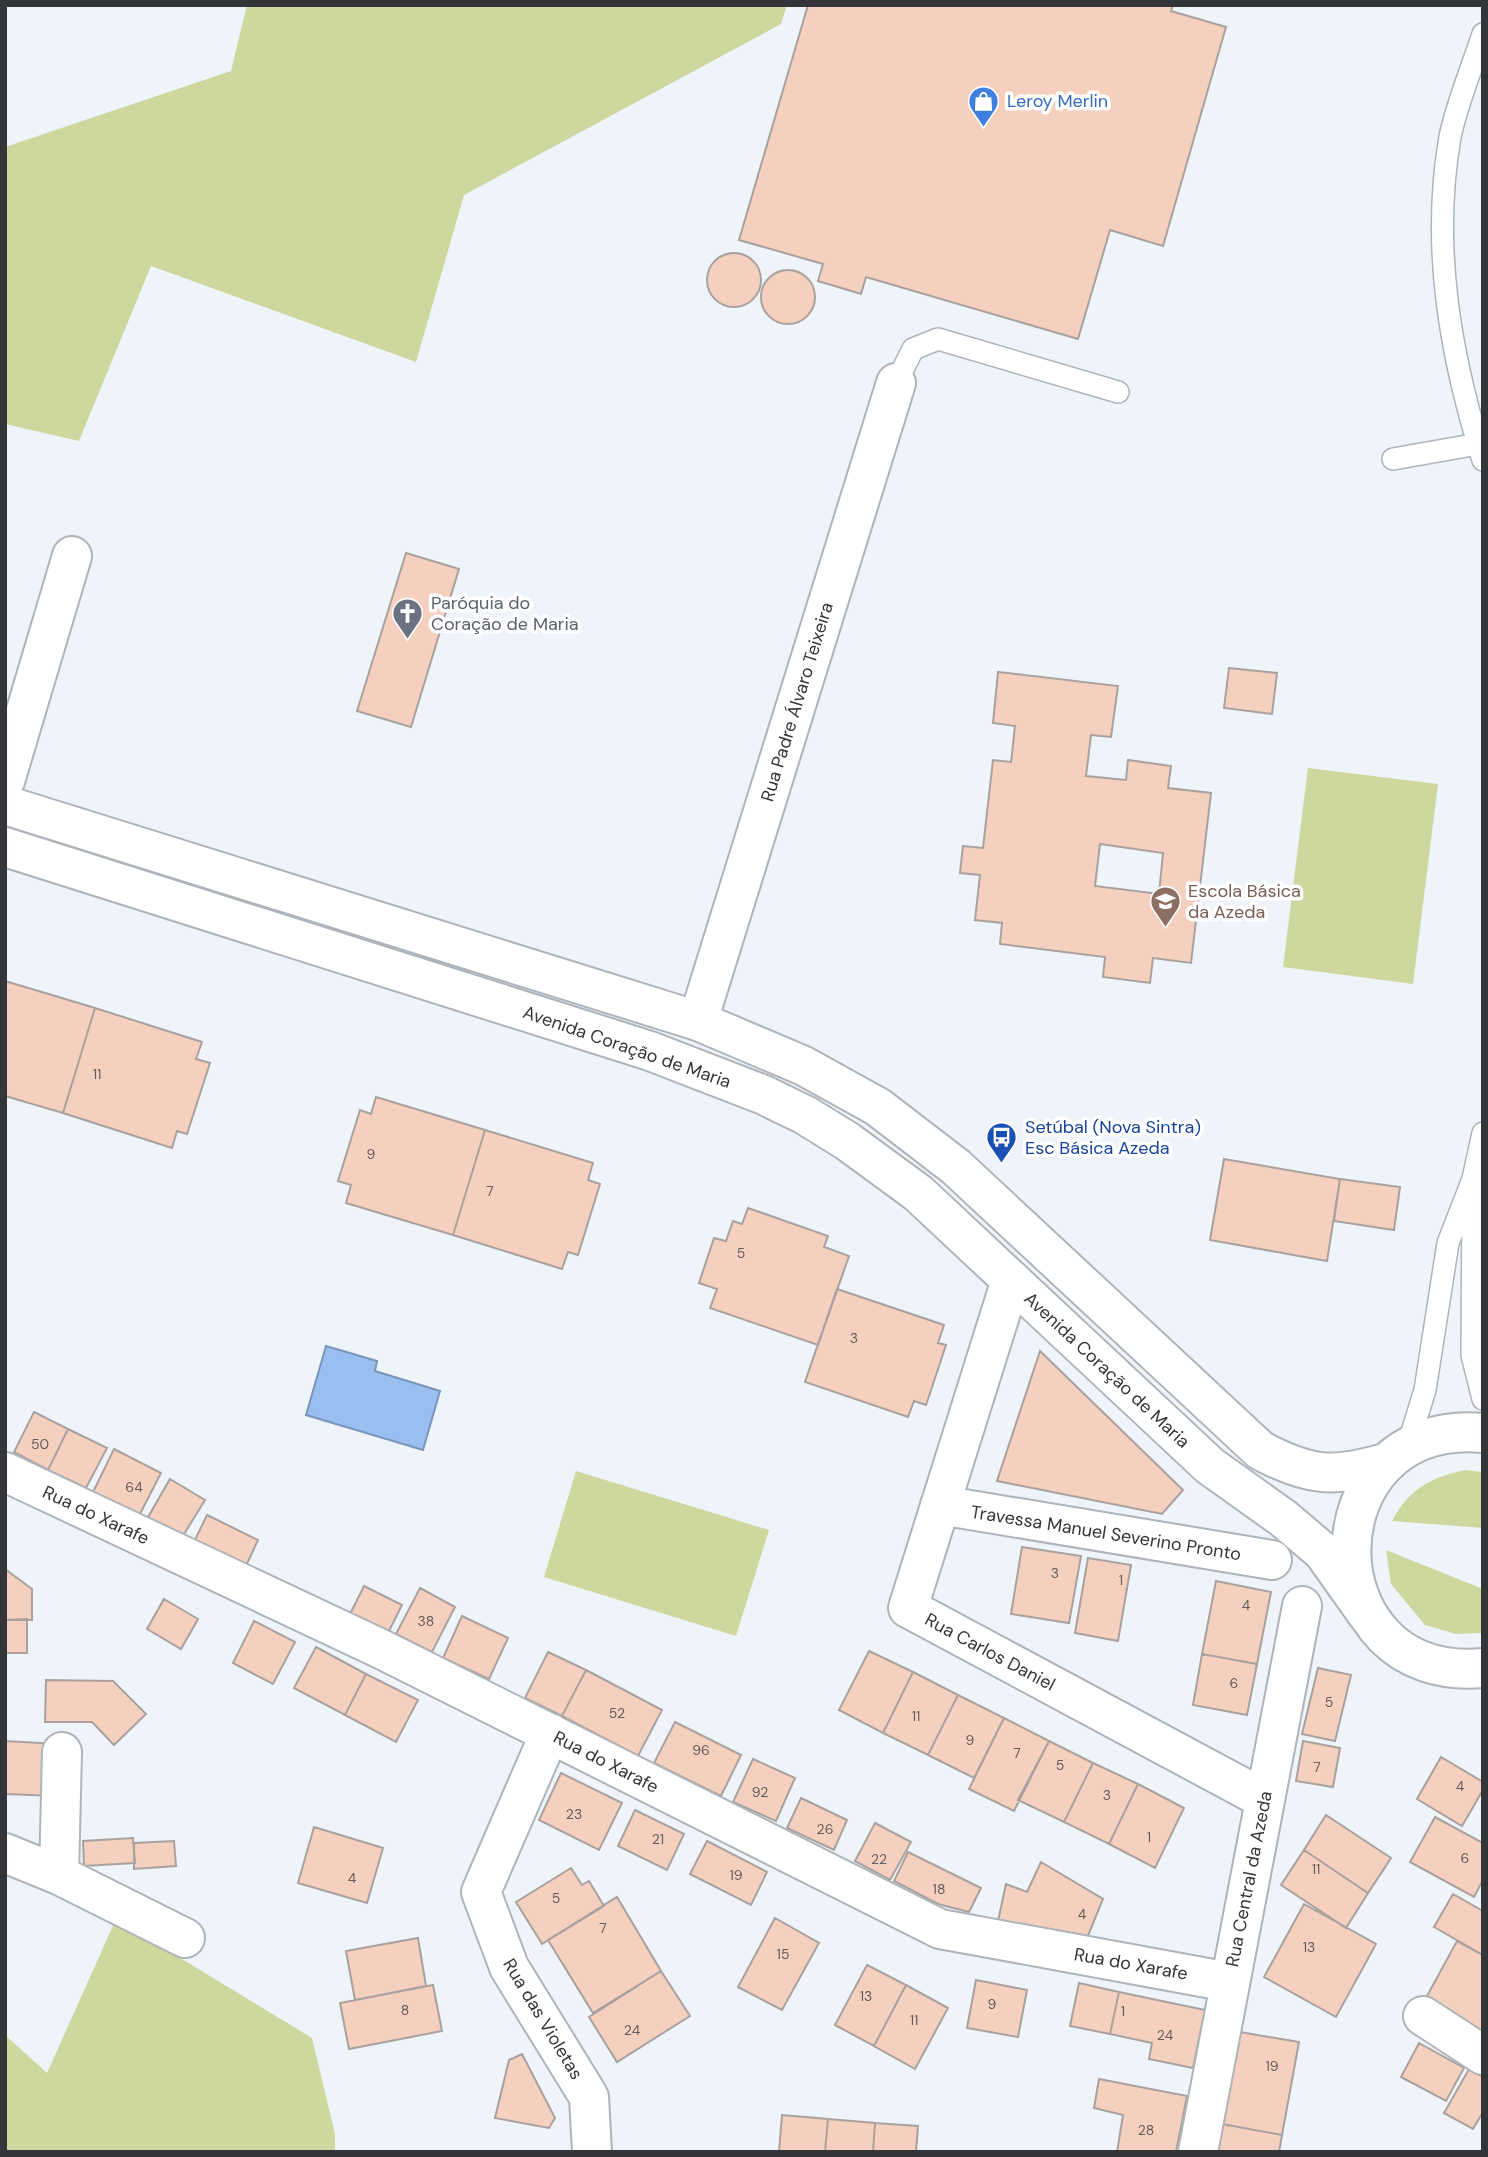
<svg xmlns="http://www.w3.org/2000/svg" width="1488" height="2157" font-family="'DM Sans',sans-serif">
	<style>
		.green { fill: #ced79e }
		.water { fill: #99bef0; stroke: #7a95b9; stroke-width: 2 }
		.building { fill: #f6d0bf; stroke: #a9a19e; stroke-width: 2; fill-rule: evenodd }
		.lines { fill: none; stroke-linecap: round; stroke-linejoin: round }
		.service-casing { stroke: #aeb4b9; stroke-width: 24 }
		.minor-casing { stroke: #aeb4b9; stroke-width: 42 }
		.tertiary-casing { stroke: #aeb4b9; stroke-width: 42 }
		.service { stroke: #fff; stroke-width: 21 }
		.minor { stroke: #fff; stroke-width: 38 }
		.tertiary { stroke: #fff; stroke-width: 38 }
		.labels { text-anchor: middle; stroke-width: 7; stroke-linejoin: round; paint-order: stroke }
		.number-label { font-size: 14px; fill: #645c5a }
		.shop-label { font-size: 18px; fill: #366cbe; stroke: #fff; text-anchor: start }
		.worship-label { font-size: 18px; fill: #5b616d; stroke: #fff; text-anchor: start }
		.street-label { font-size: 18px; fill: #333538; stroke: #fff }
		.education-label { font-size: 18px; fill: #785e54; stroke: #fff; text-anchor: start }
		.transit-label { font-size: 18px; fill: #164399; stroke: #fff; text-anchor: start }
	</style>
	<rect width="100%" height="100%" fill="#eef4fa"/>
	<!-- green -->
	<path class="green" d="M247 5H787L781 24 464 195 416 362 151 266 79 441 5 424V147L231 71Z
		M1308 768 1438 784 1413 984 1283 967Z
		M1465 1470 1483 1472V1528L1392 1521C1408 1490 1431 1477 1465 1470Z
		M576 1471 769 1530 736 1636 544 1577Z
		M1386 1550 1483 1589V1633L1456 1634 1425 1625 1391 1584Z
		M116 1919 312 2038 335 2134V2152H5V2035L47 2073Z"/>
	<!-- water -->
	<path class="water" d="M326 1346 377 1361 375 1371 440 1391 423 1450 306 1415Z"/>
	<!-- building -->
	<path class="building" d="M808 5H1173L1171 11 1226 27 1163 246 1110 230 1078 339 866 277 861 294 818 281 823 264 739 240Z
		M707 280a27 27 0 1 1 54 0a27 27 0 1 1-54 0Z
		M761 297a27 27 0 1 1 54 0a27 27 0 1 1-54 0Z
		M406 553 459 569 411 727 357 711Z
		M1229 668 1277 673 1272 714 1224 708Z
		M998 672 1118 686 1111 737 1091 735 1086 776 1126 780 1128 760 1171 766 1168 788 1211 793 1191 963 1153 958 1150 983 1103 977 1105 957 1000 944 1002 923 975 920 980 875 960 873 963 846 983 848 993 760 1011 762 1015 726 993 723ZM1100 844 1163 853 1159 894 1095 886Z
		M5 981 95 1008 63 1113 5 1096Z
		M95 1008 202 1042 196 1059 210 1063 187 1134 177 1131 172 1148 63 1113Z
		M376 1097 485 1130 453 1235 346 1203 351 1185 338 1181 360 1110 371 1114Z
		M485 1130 593 1163 588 1180 600 1184 578 1255 568 1252 562 1269 453 1235Z
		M1224 1159 1340 1179 1327 1261 1210 1240Z
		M1340 1179 1400 1187 1394 1230 1334 1221Z
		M748 1208 828 1236 824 1247 849 1256 818 1345 710 1308 717 1289 699 1283 714 1238 726 1241 733 1221 742 1224Z
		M837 1289 944 1325 938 1343 946 1345 926 1405 914 1401 908 1417 805 1382Z
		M1040 1351 1183 1490 1162 1514 997 1481Z
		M34 1412 68 1429 48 1470 14 1452Z
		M68 1429 107 1448 86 1488 48 1470Z
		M114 1449 161 1473 139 1516 93 1492Z
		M170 1479 205 1500 181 1539 147 1519Z
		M207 1515 258 1540 245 1568 193 1544Z
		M1022 1547 1081 1556 1069 1623 1011 1614Z
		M1088 1558 1131 1565 1118 1641 1075 1633Z
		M5 1569 32 1589V1620H5Z
		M1216 1581 1271 1592 1257 1664 1202 1654Z
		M364 1586 402 1605 388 1633 350 1614Z
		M420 1588 455 1607 432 1652 396 1634Z
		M164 1599 198 1619 181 1649 147 1629Z
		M462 1616 508 1638 489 1679 443 1658Z
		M27 1619V1653H5V1620Z
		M254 1621 295 1642 273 1684 233 1663Z
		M316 1647 366 1674 345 1715 294 1688Z
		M869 1651 913 1672 883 1733 839 1710Z
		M548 1652 586 1670 562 1716 525 1698Z
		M1202 1654 1257 1664 1247 1715 1193 1705Z
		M1318 1668 1351 1675 1335 1741 1302 1734Z
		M586 1670 662 1710 638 1756 562 1716Z
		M913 1672 958 1695 928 1755 883 1733Z
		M366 1674 418 1700 396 1742 345 1715Z
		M46 1680 113 1681 146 1714 114 1745 92 1722H45Z
		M958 1695 1004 1718 974 1778 928 1755Z
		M1004 1718 1049 1741 1014 1811 969 1789Z
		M675 1722 741 1755 721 1796 654 1763Z
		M5 1741 58 1744 55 1796 5 1794Z
		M1049 1741 1093 1763 1064 1822 1018 1800Z
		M1303 1741 1340 1748 1333 1787 1296 1781Z
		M1441 1757 1483 1782V1790L1462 1826 1417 1799Z
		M753 1759 795 1778 776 1821 733 1802Z
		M1093 1763 1138 1784 1109 1844 1064 1822Z
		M561 1773 622 1803 599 1850 539 1820Z
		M1138 1784 1184 1808 1155 1868 1109 1844Z
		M801 1798 847 1820 834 1850 787 1828Z
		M635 1810 684 1834 667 1870 618 1846Z
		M1326 1815 1391 1858 1368 1893 1304 1850Z
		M1435 1817 1483 1843V1880L1474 1897 1410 1862Z
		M875 1823 911 1842 890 1880 855 1861Z
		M314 1827 383 1848 367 1903 298 1883Z
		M133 1838 135 1863 84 1866 83 1841Z
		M174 1841 176 1866 134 1869V1843Z
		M707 1841 767 1872 751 1905 690 1874Z
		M1304 1850 1368 1893 1346 1928 1281 1885Z
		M908 1852 981 1888 969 1912 938 1904 894 1881Z
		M1041 1862 1103 1899 1087 1938 998 1921 1006 1884 1027 1892Z
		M571 1868 582 1885 589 1881 604 1906 542 1944 516 1902Z
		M1453 1894 1483 1911V1955L1434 1927Z
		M617 1897 661 1971 593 2013 548 1940Z
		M1304 1904 1376 1944 1336 2017 1264 1977Z
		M775 1918 819 1943 782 2010 738 1987Z
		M418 1938 426 1986 355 2000 346 1951Z
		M1457 1941 1483 1955V2042L1421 2007Z
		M867 1965 906 1985 874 2046 835 2025Z
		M661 1971 690 2016 617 2062 589 2017Z
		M976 1980 1027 1990 1018 2037 967 2028Z
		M1079 1983 1119 1992 1110 2034 1070 2026Z
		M433 1985 442 2031 349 2049 340 2003Z
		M906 1985 948 2008 915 2069 874 2046Z
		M1119 1992 1205 2010 1193 2068 1149 2059 1152 2043 1110 2034Z
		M1234 2031 1299 2042 1282 2135 1217 2123Z
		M1419 2043 1464 2068 1446 2101 1401 2077Z
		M522 2054 555 2118 549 2128 495 2118 509 2060Z
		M1469 2069 1483 2077V2112L1473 2129 1444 2113Z
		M1099 2079 1187 2096 1176 2152H1117L1123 2115 1094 2108Z
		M782 2115 828 2119 825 2152H779Z
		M828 2119 875 2123 873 2152H825Z
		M875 2123 918 2126 916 2152H873Z
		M1217 2123 1282 2135 1279 2152H1212Z"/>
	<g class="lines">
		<defs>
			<path id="service" d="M1483 34C1472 68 1457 103 1450 137 1431 246 1450 355 1483 460
				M896 383 913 349 938 339 1118 392
				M1393 459 1478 444
				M1473 1188 1472 1355 1483 1399
				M1407 1448 1425 1390 1448 1243 1473 1179 1483 1133"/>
			<path id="minor" d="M5 781 72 556
				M698 1021 896 383
				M1011 1280 908 1608 1264 1799
				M5 1472 379 1648 940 1929 1229 1982
				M940 1505 1272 1560
				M550 1733 481 1892 509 1967 589 2097 592 2152
				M5 1853 59 1875 185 1938
				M59 1875 62 1752
				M1423 2016 1483 2055
				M1198 2152 1302 1606"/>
			<path id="tertiary" d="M5 805 698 1021 804 1066 878 1107 956 1167 1260 1450C1309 1477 1335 1478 1388 1462
				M5 847 650 1051 764 1095 805 1115 847 1141 918 1193 1210 1466 1283 1518 1323 1552 1367 1614
				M1483 1433C1308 1417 1307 1684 1483 1668"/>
		</defs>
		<!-- service casing -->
		<use href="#service" class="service-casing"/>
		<!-- minor casing -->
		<use href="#minor" class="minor-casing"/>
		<!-- tertiary casing -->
		<use href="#tertiary" class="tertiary-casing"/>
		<!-- service -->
		<use href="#service" class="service"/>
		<!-- minor -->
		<use href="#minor" class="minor"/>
		<!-- tertiary -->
		<use href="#tertiary" class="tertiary"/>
	</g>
	<!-- icons -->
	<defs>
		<symbol id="shop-pin" viewBox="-11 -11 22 30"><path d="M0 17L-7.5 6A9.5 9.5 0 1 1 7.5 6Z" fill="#3f7fe0" stroke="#fff"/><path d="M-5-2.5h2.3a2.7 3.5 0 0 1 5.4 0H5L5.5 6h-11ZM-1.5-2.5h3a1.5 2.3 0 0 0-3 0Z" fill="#fff"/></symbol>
		<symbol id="church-pin" viewBox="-11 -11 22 30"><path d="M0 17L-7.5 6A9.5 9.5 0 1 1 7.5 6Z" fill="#6b7280" stroke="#fff"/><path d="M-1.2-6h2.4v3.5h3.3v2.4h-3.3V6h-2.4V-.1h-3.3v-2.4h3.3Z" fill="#fff"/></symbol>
		<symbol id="school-pin" viewBox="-11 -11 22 30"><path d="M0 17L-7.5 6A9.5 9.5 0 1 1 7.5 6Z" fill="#8d6e63" stroke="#fff"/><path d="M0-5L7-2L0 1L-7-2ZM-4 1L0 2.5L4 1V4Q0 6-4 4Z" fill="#fff"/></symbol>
		<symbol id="bus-pin" viewBox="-11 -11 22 30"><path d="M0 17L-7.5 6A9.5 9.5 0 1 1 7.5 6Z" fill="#1a4fb4" stroke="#fff"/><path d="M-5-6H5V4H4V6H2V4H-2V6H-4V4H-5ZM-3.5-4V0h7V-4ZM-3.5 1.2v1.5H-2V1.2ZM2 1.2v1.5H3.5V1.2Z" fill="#fff"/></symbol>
	</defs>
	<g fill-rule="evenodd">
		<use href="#shop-pin" x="966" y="84" width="35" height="47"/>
		<use href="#church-pin" x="390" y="596" width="35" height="47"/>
		<use href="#school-pin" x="1148" y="884" width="35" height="47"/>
		<use href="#bus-pin" x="984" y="1120" width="35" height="47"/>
	</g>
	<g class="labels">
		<!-- number labels -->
		<g class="number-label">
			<text x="97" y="1079">11</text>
			<text x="371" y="1159">9</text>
			<text x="490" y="1196">7</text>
			<text x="741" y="1258">5</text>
			<text x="854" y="1343">3</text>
			<text x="40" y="1449">50</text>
			<text x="134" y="1492">64</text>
			<text x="1055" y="1578">3</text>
			<text x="1121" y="1585">1</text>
			<text x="1246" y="1610">4</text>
			<text x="426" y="1626">38</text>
			<text x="1234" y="1688">6</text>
			<text x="1329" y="1707">5</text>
			<text x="617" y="1718">52</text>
			<text x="916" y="1721">11</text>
			<text x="970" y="1745">9</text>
			<text x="701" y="1755">96</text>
			<text x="1017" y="1758">7</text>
			<text x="1060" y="1770">5</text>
			<text x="1317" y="1772">7</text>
			<text x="1460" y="1791">4</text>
			<text x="760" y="1797">92</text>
			<text x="1107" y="1800">3</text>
			<text x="574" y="1819">23</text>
			<text x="825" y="1834">26</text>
			<text x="1149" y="1842">1</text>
			<text x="658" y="1844">21</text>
			<text x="1465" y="1863">6</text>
			<text x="879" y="1864">22</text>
			<text x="1316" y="1874">11</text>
			<text x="736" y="1880">19</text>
			<text x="352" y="1883">4</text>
			<text x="939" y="1894">18</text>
			<text x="556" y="1903">5</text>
			<text x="1082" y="1919">4</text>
			<text x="603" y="1933">7</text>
			<text x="1309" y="1952">13</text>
			<text x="783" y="1959">15</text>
			<text x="866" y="2001">13</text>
			<text x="992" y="2009">9</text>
			<text x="405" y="2015">8</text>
			<text x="1123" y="2016">1</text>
			<text x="914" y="2025">11</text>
			<text x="632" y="2035">24</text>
			<text x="1165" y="2040">24</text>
			<text x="1272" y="2071">19</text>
			<text x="1146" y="2135">28</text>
		</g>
		<!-- shop labels -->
		<g class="shop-label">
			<text x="1007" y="107">Leroy Merlin</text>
		</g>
		<!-- worship labels -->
		<g class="worship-label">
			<text x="431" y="609">Paróquia do<tspan x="431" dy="21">Coração de Maria</tspan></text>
		</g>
		<!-- street labels -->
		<g class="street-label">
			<text transform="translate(797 702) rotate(-73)" y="6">Rua Padre Álvaro Teixeira</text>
			<text transform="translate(627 1047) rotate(19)" y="6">Avenida Coração de Maria</text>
			<text transform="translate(1107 1370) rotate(43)" y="6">Avenida Coração de Maria</text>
			<text transform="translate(96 1515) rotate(25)" y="6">Rua do Xarafe</text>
			<text transform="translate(1106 1533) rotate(9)" y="6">Travessa Manuel Severino Pronto</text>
			<text transform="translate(990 1652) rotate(28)" y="6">Rua Carlos Daniel</text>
			<text transform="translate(606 1762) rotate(27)" y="6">Rua do Xarafe</text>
			<text transform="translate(1249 1879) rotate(-79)" y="6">Rua Central da Azeda</text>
			<text transform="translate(1131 1964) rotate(10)" y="6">Rua do Xarafe</text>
			<text transform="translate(543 2019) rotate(59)" y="6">Rua das Violetas</text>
		</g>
		<!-- education labels -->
		<g class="education-label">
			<text x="1188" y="897">Escola Básica<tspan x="1188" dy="21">da Azeda</tspan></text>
		</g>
		<!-- transit labels -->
		<g class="transit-label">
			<text x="1025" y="1133">Setúbal (Nova Sintra)<tspan x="1025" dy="21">Esc Básica Azeda</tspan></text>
		</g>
	</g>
	<!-- border -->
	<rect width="1488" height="2157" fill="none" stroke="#333538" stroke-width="14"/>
</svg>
